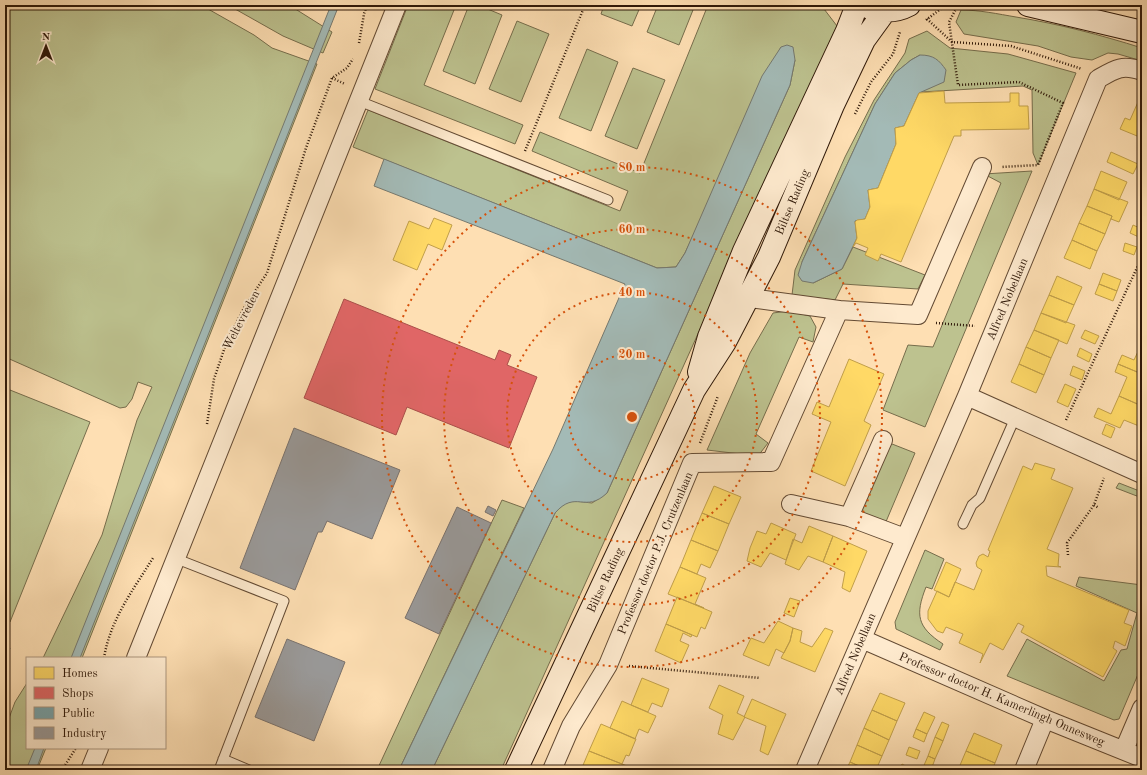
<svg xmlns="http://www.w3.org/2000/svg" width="1147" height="775" font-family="'Old Standard TT',serif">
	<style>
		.green { fill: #bdc28f; stroke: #766d4c }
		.water { fill: #a3bab6; stroke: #757970 }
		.homes { fill: #ffd966; stroke: #c19f4a }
		.shops { fill: #e06666; stroke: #ab4f4a }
		.public { fill: #76a5af; stroke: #617b7d }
		.industry { fill: #999; stroke: #79726e }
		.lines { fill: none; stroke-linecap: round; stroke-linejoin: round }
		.service-casing { stroke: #634a33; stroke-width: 11 }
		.minor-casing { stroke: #634a33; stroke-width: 20 }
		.secondary-casing { stroke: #2f1808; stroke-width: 24 }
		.path { stroke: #2f1808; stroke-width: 2.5; stroke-dasharray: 1 2; stroke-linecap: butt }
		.service { stroke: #feeace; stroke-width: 9 }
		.minor { stroke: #feeace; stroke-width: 18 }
		.secondary { stroke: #feeace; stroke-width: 22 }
		.ring { fill: none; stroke: #d6520c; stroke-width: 2; stroke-dasharray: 2 4 }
		.labels { text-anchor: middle; stroke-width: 4; stroke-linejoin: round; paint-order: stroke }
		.street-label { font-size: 12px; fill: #2f1808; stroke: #feeace }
		.centre { fill: #d6520c; stroke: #feeace; stroke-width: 2 }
		.ring-label { font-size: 12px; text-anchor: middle; font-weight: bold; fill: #d6520c; stroke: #feeace; stroke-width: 4; stroke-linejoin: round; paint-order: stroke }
	</style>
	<rect width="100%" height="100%" fill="#fedfb3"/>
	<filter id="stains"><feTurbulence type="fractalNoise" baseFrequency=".005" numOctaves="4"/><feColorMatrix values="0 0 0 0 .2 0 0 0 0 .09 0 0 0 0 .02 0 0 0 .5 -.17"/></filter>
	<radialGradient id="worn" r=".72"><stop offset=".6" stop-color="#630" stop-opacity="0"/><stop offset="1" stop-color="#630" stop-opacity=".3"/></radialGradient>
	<!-- green -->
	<path class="green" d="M5 5H201L254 35 272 48 317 64 82 658H43L102 535 137 420 152 387 138 382 132 399 126 407 120 408 5 357Z
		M228 5H289L332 32 323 53 283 36Z
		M408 5H456L424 85 523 125 515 144 375 89Z
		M469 5H478L502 15 475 84 443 71Z
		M604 5H641L632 26 601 14Z
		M658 5H695L679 45 647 32Z
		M708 5H821L837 26 501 770H432L555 513C568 498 573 501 592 503L607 493 790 85 795 60 781 47 685 253 676 267 657 268 353 147 368 110 620 211 628 191 532 151 540 132 640 173Z
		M961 10C980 10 998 14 1016 17 1059 24 1101 35 1142 48V61L1118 54 1108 53 1092 60 1071 57 1038 46 964 34 956 22Z
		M517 21 549 34 521 102 489 89Z
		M927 31 950 48 1008 54 1076 73 1038 165 1033 153 1032 90 1023 86 921 92 920 55 911 60 895 73 875 104 802 262 813 283 842 269 853 247 925 275 918 289 843 284 835 300 792 295 795 270 845 157 874 100 905 53 909 39Z
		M587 49 618 62 591 131 559 118Z
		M633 68 665 80 637 149 605 136Z
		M1032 171 925 427 883 410 908 345 933 347 1001 183 984 174Z
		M788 311 810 316 816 327 813 342 799 337 756 434 768 443 758 456 707 450 750 353 773 313Z
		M5 388 90 422 10 622 5 620Z
		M887 442 915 453 885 524 862 513 860 499Z
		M1119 483 1142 492V498L1116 488Z
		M502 500 524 508 399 770H377Z
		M925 550 944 559 932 589 926 587C915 615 917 627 943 644L940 650 896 629 895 622Z
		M1079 577 1142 585V665L1119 719 1114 720 1007 676 1027 639 1104 681 1121 650 1127 649 1137 613 1076 586Z
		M27 683V748H46L37 770H5V729L15 702Z"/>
	<!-- water -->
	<path class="water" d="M331 5H339L80 658H71Z
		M787 45 793 47 795 60 790 85 607 493C585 514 576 489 555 513L432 770H399L553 449 625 284 374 186 384 159 657 268 676 267 685 253 762 76 781 47Z
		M920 55C934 55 939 60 946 70L944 82 919 93 904 126 895 128 896 144 878 188 868 190 870 207 865 219 855 221 857 238 842 269 813 283 802 281 798 275 802 262 875 104 895 73 911 60Z
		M35 748H44L36 770H26Z"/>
	<!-- homes -->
	<path class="homes" d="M944 91 945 103 1010 102V93H1019V106H1028L1029 129 961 130V136H954L901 262 881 254 878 261 865 255 868 248 856 243 853 247 857 238 855 222 857 220 865 219 870 207 868 190 878 188 896 144 895 128 904 126 919 93Z
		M1138 102 1142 104V138L1120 129 1125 118 1130 120Z
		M1111 152 1138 164 1133 174 1107 162Z
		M1101 171 1127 182 1119 200 1094 189Z
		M1094 189 1128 202 1119 222 1111 219 1112 216 1087 206Z
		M1087 206 1112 216 1105 234 1079 223Z
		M434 218 452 225 442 250 428 244 417 270 393 260 409 221 429 229Z
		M1079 223 1105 234 1097 251 1072 240Z
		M1133 225 1142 229 1141 238 1130 233Z
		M1072 240 1097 251 1090 269 1064 258Z
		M1125 243 1137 247 1134 255 1123 251Z
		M1103 273 1121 280 1117 291 1099 284Z
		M1057 276 1082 287 1074 305 1049 295Z
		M1099 284 1117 291 1113 301 1095 294Z
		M1049 295 1074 305 1066 323 1041 313Z
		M1142 309V320L1138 318Z
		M1041 313 1075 325 1067 344 1034 330Z
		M1034 330 1059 340 1051 358 1026 347Z
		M1085 330 1099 336 1095 344 1081 338Z
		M1142 343V374L1118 364 1122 355 1134 360Z
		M1026 347 1051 358 1044 375 1019 364Z
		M1080 348 1092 354 1089 362 1077 356Z
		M849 359 884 374 864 421 871 425 845 486 811 471 831 422 812 414 817 402 829 407Z
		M1019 364 1044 375 1036 393 1011 382Z
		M1118 364 1142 374 1140 383 1142 384V406L1119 396 1127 377 1115 372Z
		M1073 366 1085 371 1082 380 1070 375Z
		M1065 384 1076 389 1068 407 1057 402Z
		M1119 396 1142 406V419L1139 426 1124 420 1120 428 1094 417 1098 408 1111 414Z
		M1106 424 1115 428 1111 438 1102 434Z
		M1035 463 1055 469 1051 479 1073 488 1047 549 1059 554 1058 566 1061 567 1046 566 1047 576 1129 610 1124 623 1132 626 1125 646 1115 641 1113 648 1117 651 1103 677 1021 632 1024 626 1018 623 1003 650 990 643 980 663 983 654 959 643 963 634 946 627 943 633 937 631 928 619V611L937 591 949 597 955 582 974 590 982 570 977 567 976 563 979 556 983 554 988 557 990 551 988 550 1023 466 1032 470Z
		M714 486 741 497 729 524 702 513Z
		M702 513 729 524 718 551 691 540Z
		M771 523 796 534 786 560 770 553 761 567 747 561 750 548 757 531 766 534Z
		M809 526 833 536 823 562 808 556 799 570 785 564 793 539 802 543Z
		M833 536 867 551 850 592 842 588 845 572 823 562Z
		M691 540 718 551 710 568 701 564 697 574 680 567Z
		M946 562 961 569 949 597 934 590Z
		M680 567 706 578 695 604 704 608 668 594Z
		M677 597 712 612 705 629 701 627 697 637 666 624Z
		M790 598 800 601 794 617 784 613Z
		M778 621 793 628 790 641 784 653 776 649 769 666 743 655 751 638 764 643Z
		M666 624 692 635 691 637 683 633 680 641 689 645 681 663 655 651Z
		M793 628 802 631 800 642 812 647 825 628 833 631 815 672 781 658 790 641Z
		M642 678 669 689 662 707 652 703 648 712 631 705Z
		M719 685 744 696 737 713 745 717 733 740 718 734 723 715 709 708Z
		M880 693 905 703 897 721 872 710Z
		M752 699 786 714 768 755 760 751 766 726 744 717Z
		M622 701 656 716 648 733 639 729 635 739 610 728Z
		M872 710 897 721 889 740 864 728Z
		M924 712 935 717 927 734 916 729Z
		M942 722 949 725 943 741 935 737Z
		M601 724 636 739 629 756 626 755 622 764 589 751Z
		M864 728 889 740 882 756 857 745Z
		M916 729 927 734 924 742 913 737Z
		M974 733 1002 745 995 763 966 751Z
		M935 737 943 741 935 759 928 756Z
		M857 745 882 756 876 770H868L850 762Z
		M909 747 920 751 917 759 906 755Z
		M589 751 627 766 625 770 614 768 613 770H581Z
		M966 751 995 763 992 770H958Z
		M928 756 935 759 931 770H922Z
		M850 762 868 770H846Z
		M902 764 913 770H899Z"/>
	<!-- shops -->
	<path class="shops" d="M344 299 495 360 499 350 511 355 507 365 537 377 509 448 407 407 396 435 304 398Z"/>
	<!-- public -->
	<path class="public" d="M5 646 10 648 5 661Z"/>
	<!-- industry -->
	<path class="industry" d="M294 428 400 470 372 539 327 521 322 532H318L295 590 240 568Z
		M488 506 496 510 493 516 485 512Z
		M457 507 491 523 439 634 405 618Z
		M287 639 345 662 314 741 255 717Z"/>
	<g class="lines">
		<defs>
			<path id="service" d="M359 101 608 200
				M963 524 972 505 980 498 1015 418
				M177 559 284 601 219 770
				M223 759 249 770"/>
			<path id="minor" d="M839 310 918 315 982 167
				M967 396 1142 474
				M791 504 849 517 905 538
				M849 517 883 440
				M862 639 1045 719 1142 758
				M136 658 397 5
				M1124 750 1142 708
				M90 770 99 748
				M552 770 571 726 608 665 692 463 771 462 839 310 735 296
				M805 770 967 396 1098 79C1115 69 1122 64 1142 71
				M1024 770 1045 719"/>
			<path id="secondary" d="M1028 5 1142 32
				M870 8C884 12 896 12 909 5
				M699 372 709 337 744 251 847 31 857 5
				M516 770 694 390 725 342 769 257 833 105 864 40 885 11"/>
		</defs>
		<!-- service casing -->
		<use href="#service" class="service-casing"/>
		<!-- minor casing -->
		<use href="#minor" class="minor-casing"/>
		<!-- secondary casing -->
		<use href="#secondary" class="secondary-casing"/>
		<!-- path -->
		<path class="path" d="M958 5 949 22 958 85 1019 82 1063 103 1038 165 1001 167
			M927 19 952 42 1011 46 1082 69
			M926 20 946 5
			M359 43 364 14 367 5
			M332 78 345 84
			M855 114 871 82 893 54 900 32
			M525 151 585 5
			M936 323 975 326
			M1066 420 1142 257
			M207 424 214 379 227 341 244 308 267 273 306 148 332 78 347 68 353 59
			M700 443 718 396
			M1094 505 1099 508
			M1068 555 1067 543 1094 505 1104 478
			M104 658C110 620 133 590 153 558
			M629 666 760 678
			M62 770 76 748"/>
		<!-- service -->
		<use href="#service" class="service"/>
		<!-- minor -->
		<use href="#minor" class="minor"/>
		<!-- secondary -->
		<use href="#secondary" class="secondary"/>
	</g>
	<!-- distance rings -->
	<g class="ring">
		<circle cx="632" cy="417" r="63"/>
		<circle cx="632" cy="417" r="125"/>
		<circle cx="632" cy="417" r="188"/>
		<circle cx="632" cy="417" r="250"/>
	</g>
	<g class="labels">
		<!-- street labels -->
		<g class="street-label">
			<text transform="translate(792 202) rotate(-67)" y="4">Biltse Rading</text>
			<text transform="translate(1007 299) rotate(-67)" y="4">Alfred Nobellaan</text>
			<text transform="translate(241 320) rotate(-62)" y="4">Weltevreden</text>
			<text transform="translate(655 553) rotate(-67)" y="4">Professor doctor P.J. Crutzenlaan</text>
			<text transform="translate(605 580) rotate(-65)" y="4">Biltse Rading</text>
			<text transform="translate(855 654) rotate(-67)" y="4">Alfred Nobellaan</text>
			<text transform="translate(1002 699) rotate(23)" y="4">Professor doctor H. Kamerlingh Onnesweg</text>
		</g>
	</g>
	<circle cx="632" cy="417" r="6" class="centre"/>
	<g class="ring-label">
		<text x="632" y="171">80 m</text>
		<text x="632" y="233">60 m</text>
		<text x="632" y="296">40 m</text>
		<text x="632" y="358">20 m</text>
	</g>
	<!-- margin -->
	<rect width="1147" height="775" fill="none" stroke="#fedfb3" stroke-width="20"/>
	<rect x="6" y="6" width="1135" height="763" fill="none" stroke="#2f1808" stroke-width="2"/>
	<rect x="10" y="10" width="1127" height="755" fill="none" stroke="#2f1808"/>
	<!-- legend -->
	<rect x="26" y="657" width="140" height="92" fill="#feeace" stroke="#ab967f"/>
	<rect x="34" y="667" width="20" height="12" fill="#ffd966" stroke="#ab967f"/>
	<text x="62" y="677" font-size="12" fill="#2f1808">Homes</text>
	<rect x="34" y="687" width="20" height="12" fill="#e06666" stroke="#ab967f"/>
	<text x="62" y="697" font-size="12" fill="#2f1808">Shops</text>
	<rect x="34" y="707" width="20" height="12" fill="#76a5af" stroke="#ab967f"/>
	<text x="62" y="717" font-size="12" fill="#2f1808">Public</text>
	<rect x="34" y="727" width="20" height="12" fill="#999999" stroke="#ab967f"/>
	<text x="62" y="737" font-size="12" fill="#2f1808">Industry</text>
	<!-- north arrow -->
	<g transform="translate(46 46)" stroke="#feeace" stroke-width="3" paint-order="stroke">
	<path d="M0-3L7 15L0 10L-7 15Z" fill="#2f1808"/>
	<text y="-6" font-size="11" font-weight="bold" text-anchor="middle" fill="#2f1808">N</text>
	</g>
	<rect width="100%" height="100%" filter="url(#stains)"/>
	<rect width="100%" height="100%" fill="url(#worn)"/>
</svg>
